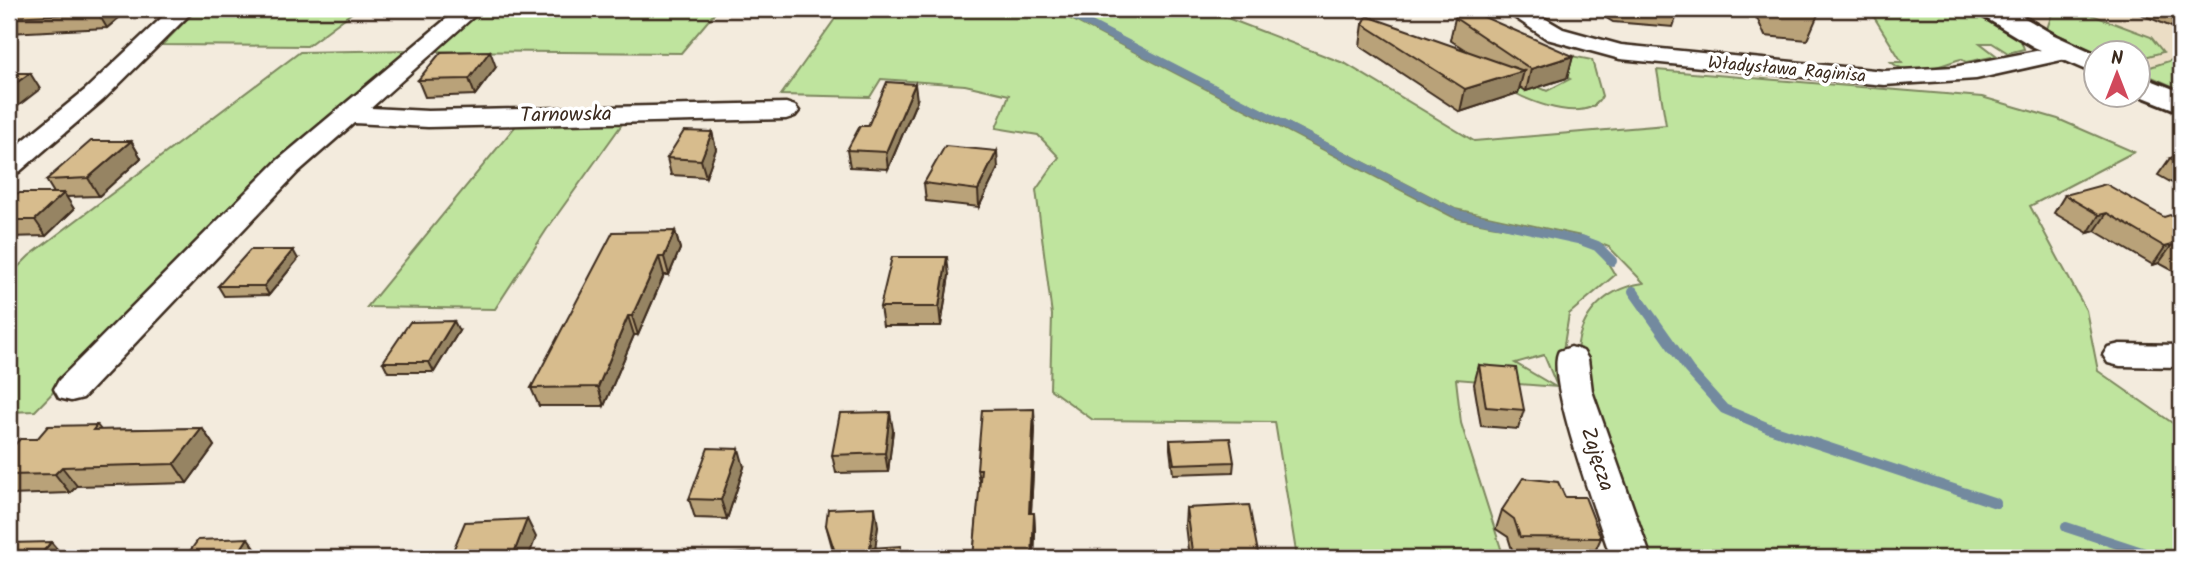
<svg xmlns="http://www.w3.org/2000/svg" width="2190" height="567" font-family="Kalam,sans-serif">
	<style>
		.built { fill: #ebddc5 }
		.green { fill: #bfe49e; stroke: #7d875e; stroke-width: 2; fill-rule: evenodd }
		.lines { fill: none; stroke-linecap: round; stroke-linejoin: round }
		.stream-far1 { stroke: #738a9f; stroke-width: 8 }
		.stream { stroke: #738a9f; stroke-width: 10 }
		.street-casing { stroke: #3b2a1e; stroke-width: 5 }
		.secondary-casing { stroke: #3b2a1e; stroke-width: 6 }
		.street { fill: #fff; fill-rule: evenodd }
		.secondary { fill: #fff; fill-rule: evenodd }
		.wall { fill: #b9a279; stroke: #3b2a1e; stroke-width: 2 }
		.shaded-wall { fill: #968463; stroke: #3b2a1e; stroke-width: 2 }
		.building { fill: #d7bc8d; stroke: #3b2a1e; stroke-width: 2 }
		.labels { text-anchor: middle; stroke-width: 7; stroke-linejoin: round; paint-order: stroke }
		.far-street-label { font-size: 18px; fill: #3b2a1e; stroke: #fff }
		.street-label { font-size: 21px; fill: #3b2a1e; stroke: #fff }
	</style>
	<rect width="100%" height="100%" fill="#f3ebdd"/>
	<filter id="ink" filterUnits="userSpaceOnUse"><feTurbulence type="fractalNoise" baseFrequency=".0143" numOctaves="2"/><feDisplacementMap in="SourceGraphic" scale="14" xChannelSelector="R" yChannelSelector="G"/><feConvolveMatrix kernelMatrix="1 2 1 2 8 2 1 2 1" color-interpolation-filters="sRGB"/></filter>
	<g filter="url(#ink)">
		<!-- built -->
		<path class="built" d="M2013 9H2181V90L2138 71V52L2095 53Z"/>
		<!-- green -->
		<path class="green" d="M197 9H357L307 46 162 45Z
			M480 9H718L681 53 433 51Z
			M842 9H1052L1453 217C1488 228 1571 233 1596 249 1604 254 1610 267 1615 275L1569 314 1557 387 1456 379 1461 423 1504 558H1297L1275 422 1093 420 1050 389 1052 315 1036 190 1059 157 1038 135 996 128 1009 95 965 85 881 79 870 97 781 95ZM1544 355 1557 386 1556 387 1515 363Z
			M1065 9H1204L1346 64 1474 141 1666 125 1657 70 1982 97 2058 119 2134 152 2030 206 2086 310 2098 371 2181 429V558H1644C1629 516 1572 380 1578 343 1584 309 1611 287 1644 283L1609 247 1581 236 1455 209Z
			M1869 9H1972L2021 40 2024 49 2008 53 1992 43H1980L1997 56 1966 62 1961 59C1948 62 1912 81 1891 62H1902Z
			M2063 9H2076L2151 37 2163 52 2138 59V52L2095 53 2047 29 2052 14Z
			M1446 44 1547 91 1570 79 1548 68 1572 56 1592 60 1602 96C1589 124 1534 104 1513 92 1490 79 1468 60 1446 44Z
			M411 50 242 197 35 411 9 412V276L29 256 300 52Z
			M2175 59 2181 62V90L2138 71Z
			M625 120 547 229 495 309 367 307 518 123Z"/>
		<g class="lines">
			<!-- stream-far1 -->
			<path class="stream-far1" d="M1060 9 1457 214 1587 242"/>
			<!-- stream -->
			<path class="stream" d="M1581 240 1597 246 1612 261
				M1633 291 1689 370 1724 409 1769 428 1996 503
				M2066 527 2160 558"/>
			<defs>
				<path id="street" d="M171 9H195L103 100 19 172 9 174V152L85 90Z
					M458 9H482L371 108 428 111 786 103 795 106 799 111 795 116 786 119 428 127 354 123 298 172 83 398 71 401 59 398 54 389 59 380 278 160Z
					M1502 9H1529L1563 29 1621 45 1884 71 1954 67 2067 45 2075 47 2079 52 2075 57 1976 79 1884 85 1620 59 1547 39Z
					M2120 344 2181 345V367L2120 366 2108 363 2103 355 2108 347Z
					M1571 347 1583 351 1588 359 1592 391 1651 558H1611C1600 523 1544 376 1559 351Z"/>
				<path id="secondary" d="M1977 9H2010L2054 35 2096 54V74L2034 47 1981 15Z
					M2138 75 2181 92V112L2136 94Z"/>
			</defs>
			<!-- street casing -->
			<use href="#street" class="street-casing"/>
			<!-- secondary casing -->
			<use href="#secondary" class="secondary-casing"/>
			<!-- street -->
			<use href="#street" class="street"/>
			<!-- secondary -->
			<use href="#secondary" class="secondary"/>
		</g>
		<!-- wall -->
		<path class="wall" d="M9 9H129L107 28 9 33Z
			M1592 9H1679L1673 27 1613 22Z
			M1753 9H1819L1820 10 1807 40 1765 36Z
			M2136 9H2181V31L2138 13Z
			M1455 18 1573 56 1567 78 1526 91 1520 87 1518 93 1460 112 1360 46 1363 24 1467 51 1450 40Z
			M496 67 475 95 425 97 418 80Z
			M917 100 888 169 850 167 847 150 868 126Z
			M712 132 716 149 706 177 671 175 667 158Z
			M131 141 141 158 99 196 66 197 74 209 46 236 9 237V198L54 193 46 180Z
			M2181 155V188L2158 175 2170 158Z
			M998 168 979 207 926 201 924 183Z
			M2065 195 2181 221V275L2159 263 2153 265 2095 231 2088 233 2054 213Z
			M675 231 680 249 669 275H664L638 335H634L604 406H539L531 388Z
			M298 259 269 295 224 296 218 286Z
			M949 275 941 326H883L880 307Z
			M459 331 434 372H388L383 362Z
			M1479 365 1524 410 1518 429 1481 426 1474 384Z
			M97 425 101 430 202 428 214 446 187 483 77 486 70 493 9 495V451Z
			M1035 428 1031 513H1034L1035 532 1034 558H973L980 488 977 469Z
			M893 430 888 472 836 473 832 455Z
			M1170 440 1234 462 1233 472 1173 474 1170 449Z
			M744 467 727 519 695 518 689 499Z
			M1565 497 1601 538 1593 556H1514L1508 537 1496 529 1502 510Z
			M1186 508 1259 558H1189L1185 525Z
			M826 525 878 526 875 547 903 557 919 558H835Z"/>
		<!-- shaded-wall -->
		<path class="shaded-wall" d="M103 9H129L107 28 98 13Z
			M490 51 496 67 475 95 469 79Z
			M1573 56 1567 78 1526 91 1531 69Z
			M1524 71 1518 93 1460 112 1465 89Z
			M30 73 40 89 9 113V88Z
			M915 84 917 100 888 169 886 152Z
			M712 132 716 149 706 177 701 160Z
			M131 141 141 158 99 196 88 178Z
			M997 151 998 168 979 207 978 190Z
			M64 193 74 209 46 236 35 220Z
			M2107 213 2095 231 2088 233 2099 215Z
			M675 231 680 249 669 275 664 257Z
			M2172 245 2159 263 2153 265 2165 247Z
			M293 250 298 259 269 295 264 286Z
			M659 257 664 275 638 335 632 316Z
			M947 257 949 275 941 326 939 307Z
			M628 316 634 335 604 406 598 387Z
			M454 321 459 331 434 372 429 362Z
			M1034 409 1035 428 1030 532 1029 513Z
			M890 412 893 430 888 472 885 453Z
			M202 428 214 446 187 483 174 464Z
			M739 449 744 467 727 519 721 500Z
			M62 467 77 486 70 493 55 474Z
			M875 507 878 526 874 558 870 548Z
			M1034 513 1035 532 1034 558H1032Z
			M527 519 536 537 528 558H512Z
			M248 538 261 557V558H235Z
			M51 542 65 558H38Z"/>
		<!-- building -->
		<path class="building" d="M9 9H103L98 13 9 17Z
			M1460 9H1466L1573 56 1531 69 1455 18Z
			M1367 16 1524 71 1465 89 1363 24Z
			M490 51 469 79 418 80 441 52Z
			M9 73H30L9 88Z
			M887 82 915 84 886 152 847 150 860 126H868Z
			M684 131 712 132 701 160 667 158Z
			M91 141H131L88 178 46 180Z
			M945 146 997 151 978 190 924 183Z
			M2181 155V164L2170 158Z
			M2106 184 2164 217 2170 215 2181 221V250L2172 245 2165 247 2107 213 2099 215 2065 195Z
			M18 193H64L35 220H9V198H12Z
			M675 231 664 257H659L632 316H628L598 387 531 388 613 232Z
			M250 250H293L264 286H218Z
			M892 257H947L939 307H880Z
			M454 321 429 362H383L410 322Z
			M1479 365 1516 368 1524 410 1486 407Z
			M1034 409 1029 513H1034L1032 558H973L981 469H977L982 410Z
			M890 412 885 453 832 455 840 413Z
			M97 425 93 430 202 428 174 464 62 467 55 474 9 475V451L20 439H37L48 426Z
			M1230 438 1234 462 1174 464 1170 440Z
			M708 448 739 449 721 500 689 499Z
			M1523 478 1558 482 1565 497H1585L1601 538 1520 537 1514 519 1502 510Z
			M1249 505 1259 558H1193L1186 508Z
			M875 507 870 548 901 546 900 557 919 556V558H837L826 525 828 509Z
			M527 519 512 558H450L465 522Z
			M248 538 235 558H185L198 540Z
			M51 542 38 558H9V543Z
			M756 552 755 558H715L716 555Z"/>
	</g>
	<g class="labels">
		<!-- far-street labels -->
		<g class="far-street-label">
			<text transform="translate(1787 69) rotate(5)" y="6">Władysława Raginisa</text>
		</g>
		<!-- street labels -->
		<g class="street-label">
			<text transform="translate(566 114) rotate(-1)" y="7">Tarnowska</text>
			<text transform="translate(1598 459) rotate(72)" y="7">Zajęcza</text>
		</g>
	</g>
	<!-- margin -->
	<rect width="2190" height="567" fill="none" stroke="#fff" stroke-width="35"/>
	<rect x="18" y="18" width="2155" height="532" fill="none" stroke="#3b2a1e" stroke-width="2.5" filter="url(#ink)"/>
	<!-- north arrow -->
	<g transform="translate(2117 74)"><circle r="33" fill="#ffffff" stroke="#b1aaa5" stroke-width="2"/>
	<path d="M0-5L12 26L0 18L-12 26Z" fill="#d1495b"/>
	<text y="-10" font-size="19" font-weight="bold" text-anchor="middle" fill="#3b2a1e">N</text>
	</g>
</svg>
